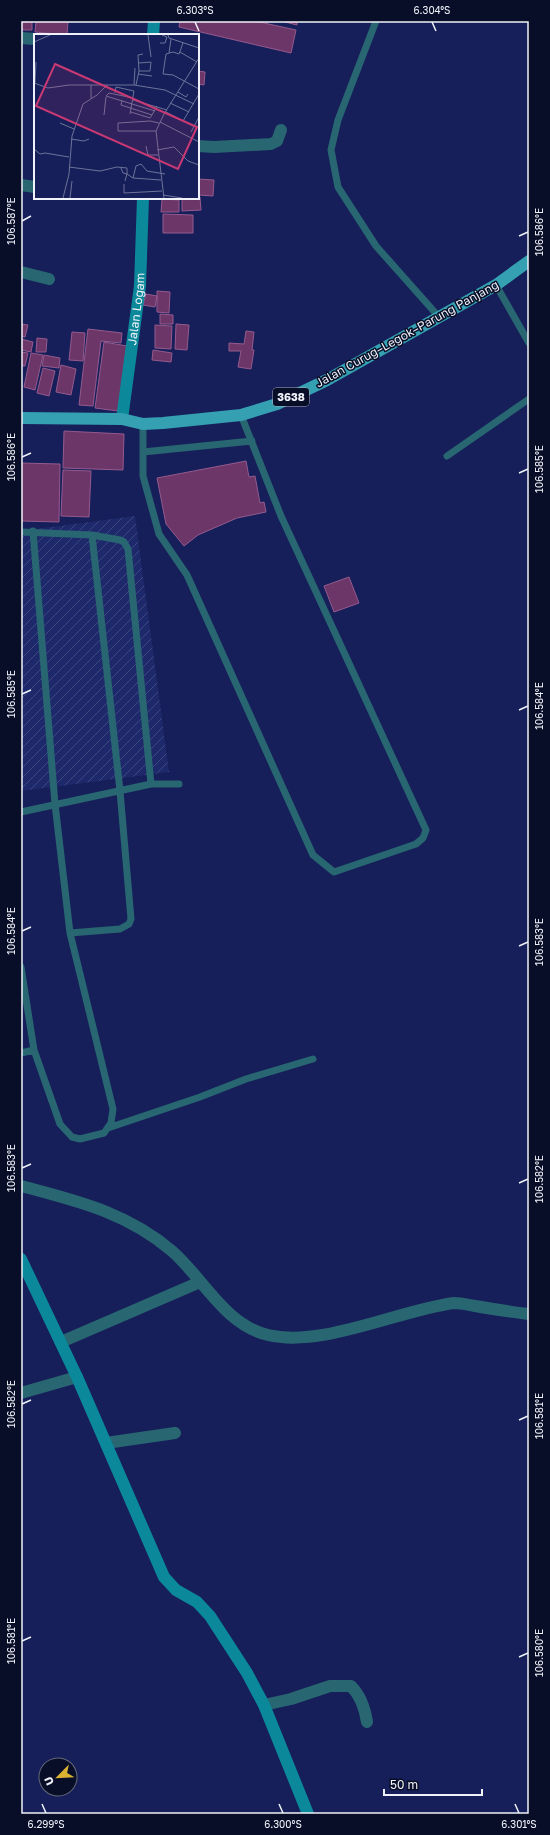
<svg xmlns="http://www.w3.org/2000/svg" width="550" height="1835" font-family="'Golos Text',sans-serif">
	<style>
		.industrial { fill: url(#industrial-furrows) }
		.building { fill: #6d3668; stroke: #945a8e }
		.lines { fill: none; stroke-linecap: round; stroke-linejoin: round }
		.lane { stroke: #286671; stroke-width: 7 }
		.street { stroke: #286671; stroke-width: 12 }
		.secondary { stroke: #0b899a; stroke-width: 12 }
		.primary { stroke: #34a0b2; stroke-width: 12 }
		.ticks { fill: none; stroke: #eff2f9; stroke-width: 1.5 }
		.labels { text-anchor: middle; stroke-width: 3; stroke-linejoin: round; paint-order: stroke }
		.shield { fill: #080e27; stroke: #aaaeba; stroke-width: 1 }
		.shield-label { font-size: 11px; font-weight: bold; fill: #eff2f9 }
		.street-label { font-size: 12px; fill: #eff2f9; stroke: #080e27 }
		.inset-road { fill: none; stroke: #6d7399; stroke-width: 1 }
		.view { fill: #c93973; fill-opacity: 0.15; stroke: #c93973; stroke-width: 2 }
		.inset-edge { fill: none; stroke: #eff2f9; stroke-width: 2 }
		.neatline { fill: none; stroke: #eff2f9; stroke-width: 1.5 }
		.ticks-label { font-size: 10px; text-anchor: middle; fill: #eff2f9 }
	</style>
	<defs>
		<pattern id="industrial-furrows" width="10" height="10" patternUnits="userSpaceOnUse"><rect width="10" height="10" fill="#1d296a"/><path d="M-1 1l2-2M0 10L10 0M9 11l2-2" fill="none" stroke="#3e4880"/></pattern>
	</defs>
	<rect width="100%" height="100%" fill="#161f59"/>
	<!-- industrial -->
	<path class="industrial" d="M135 516 169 772 21 791V531Z"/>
	<!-- building -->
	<path class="building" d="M21 21H32V30H21Z
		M36 21H68L67 35 35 32Z
		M180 21H255L296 30 291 53 179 27Z
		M281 21H297V25Z
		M198 71 205 72 204 85 198 84Z
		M198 179 214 180 213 196 198 195Z
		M198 197H200L201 210 182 211V198Z
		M162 199 179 200V212H161Z
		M163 214 193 215V233H163Z
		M157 291 170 292 169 313 157 312Z
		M146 294 157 296 155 307 143 305Z
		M160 314 173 315V324H160Z
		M21 324 28 325 25 337 21 336Z
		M176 324 189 325 187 350 175 349Z
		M155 325 172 326 171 349 155 348Z
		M88 329 122 333 121 343 101 341 93 406 79 405Z
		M246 331 254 332 252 350H254L251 369 238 367 241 351H229V343L244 344Z
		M72 332 85 333 83 361 69 360Z
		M37 338 47 339 46 352H36Z
		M21 339 33 342 31 352 21 350Z
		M104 342 127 346 118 411 95 408Z
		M153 350 172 353 171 362 152 360Z
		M21 352 28 353 25 366H21Z
		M31 353 43 355 35 390 24 387Z
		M44 355 60 358 59 368 42 366Z
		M61 365 76 369 71 395 56 392Z
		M43 368 55 371 49 396 37 393Z
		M64 431 124 434 123 470 63 468Z
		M246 461 249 477 255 476 260 503 264 502 266 512 237 518 198 535 184 546 166 524 157 478Z
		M21 463 60 464 59 522 21 521Z
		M63 470 91 471 89 517 61 516Z
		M349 577 359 603 334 612 324 586Z"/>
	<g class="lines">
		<!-- lane -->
		<path class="lane" d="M376 21 338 120 331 150 338 187 376 246 439 317
			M496 285 529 343
			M143 424V476L159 534 187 575 313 855 334 872 416 844 423 838 426 830 281 516 241 415
			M143 452 252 441
			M447 456 529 399
			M21 532 92 535 120 791 131 919 129 924 120 929 70 933
			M92 535 120 540 124 542 128 549 151 784
			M21 812 151 784H179
			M21 967 34 1050 60 1124 72 1137 80 1139 104 1133 111 1123 113 1109 70 933 55 804 33 531
			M21 1053 34 1050
			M108 1128 200 1097 246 1079 313 1059"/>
		<!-- street -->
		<path class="street" d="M21 38 35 39
			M198 146 214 147 271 144 277 141 281 130
			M21 185 35 187
			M21 272 49 279
			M21 1186C77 1201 126 1212 172 1251 203 1278 225 1325 268 1335 323 1348 399 1310 454 1303 461 1303 469 1305 475 1306 493 1309 511 1312 529 1314
			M61 1342 200 1282
			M21 1393 77 1377
			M106 1443 175 1433
			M264 1705 291 1699 330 1686H351C360 1695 365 1709 367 1722"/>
		<!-- secondary -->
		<g class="secondary">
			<path d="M153 35 154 21"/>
			<path id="s1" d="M122 419 140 286 143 198"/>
			<path d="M21 1259 77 1377 164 1577 176 1590 197 1602 210 1616 247 1673 264 1705 308 1814"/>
		</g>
		<!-- primary -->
		<path class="primary" d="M21 418 122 419 143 424 163 423 241 415 277 404 327 380 496 285 529 261"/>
	</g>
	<!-- ticks -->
	<path class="ticks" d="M195 22 199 31M432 22 436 31M22 221 31 216M519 236 528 232M22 457 31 453M519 473 528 469M22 694 31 690M519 710 528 706M22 931 31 927M519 946 528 942M22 1168 31 1164M519 1183 528 1179M22 1404 31 1400M519 1420 528 1416M22 1641 31 1637M519 1657 528 1653M42 1804 46 1813M279 1804 283 1813M515 1804 519 1813"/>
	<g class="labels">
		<!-- shield labels -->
		<rect class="shield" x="273" y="388" width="36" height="18" rx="3"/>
		<g class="shield-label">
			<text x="291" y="401">3638</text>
		</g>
		<!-- street labels -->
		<g class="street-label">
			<text dy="4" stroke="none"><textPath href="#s1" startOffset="111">Jalan Logam</textPath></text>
			<text transform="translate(407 334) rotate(-29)" y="4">Jalan Curug–Legok–Parung Panjang</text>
		</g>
	</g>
	<!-- overview -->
	<g transform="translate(34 34)">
		<rect width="165" height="165" fill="#161f59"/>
		<path class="inset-road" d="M114 1 117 23M134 1 135 4 165 14M0 8 16 1M126 9H131L133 3 128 1M149 9 145 20 139 18 132 20 129 40 139 41 165 55M146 18 163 28M135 19 137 5M105 29 117 28 116 37H105M104 40 118 42M0 49 14 54 35 51H100L131 56 160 70M1 49 2 28M100 51 101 34M102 51 105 37 104 21 109 20M144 58 152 63 154 60M81 59 82 53 100 57 96 80M57 64V51M99 64 75 59 72 62 121 77M88 66 87 71 118 81 123 72M99 66 133 76M136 69 155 78M97 78 116 84 118 81M132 78 159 92M70 81 72 63M149 87 165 60M126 88 165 108M26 89 40 95M122 97H84V89L116 87 125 89M157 98 165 83M37 105 50 107 55 105M112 112 114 121H124M0 115 6 120 11 119 35 123M123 116 140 113 154 127 165 131M35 133 66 137 83 133 93 134V140L89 139 87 134M99 144 102 132 107 130 113 137 131 140M91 147 93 140 99 144 127 146M90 150V159L128 157M129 161 148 164M29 164 35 140 38 102 49 70 63 61 73 51M36 164 38 147M130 164 122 97 130 80 165 24"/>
		<path class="view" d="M21 30 163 93 144 135 2 72Z"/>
		<rect width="165" height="165" class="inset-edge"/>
	</g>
	<!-- border -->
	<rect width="550" height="1835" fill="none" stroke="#080e27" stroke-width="44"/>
	<!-- north arrow -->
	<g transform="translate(58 1777) rotate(246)"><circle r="19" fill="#080e27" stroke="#64697b"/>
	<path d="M0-3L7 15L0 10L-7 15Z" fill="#dab333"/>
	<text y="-6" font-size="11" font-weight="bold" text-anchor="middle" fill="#eff2f9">U</text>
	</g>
	<!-- scale -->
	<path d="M384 1789v6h98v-6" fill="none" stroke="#eff2f9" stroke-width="2"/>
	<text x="390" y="1789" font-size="12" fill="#eff2f9" stroke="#080e27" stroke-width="3" paint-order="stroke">50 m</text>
	<rect x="22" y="22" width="506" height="1791" class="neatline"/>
	<g class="ticks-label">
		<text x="195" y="14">6.303°S</text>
		<text x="432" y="14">6.304°S</text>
		<text transform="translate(11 221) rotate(-90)" y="4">106.587°E</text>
		<text transform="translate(539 232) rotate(-90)" y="4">106.586°E</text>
		<text transform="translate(11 457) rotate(-90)" y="4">106.586°E</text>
		<text transform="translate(539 469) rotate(-90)" y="4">106.585°E</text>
		<text transform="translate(11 694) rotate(-90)" y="4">106.585°E</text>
		<text transform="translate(539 706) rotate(-90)" y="4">106.584°E</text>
		<text transform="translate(11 931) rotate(-90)" y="4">106.584°E</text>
		<text transform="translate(539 942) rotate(-90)" y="4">106.583°E</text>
		<text transform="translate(11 1168) rotate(-90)" y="4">106.583°E</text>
		<text transform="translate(539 1179) rotate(-90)" y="4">106.582°E</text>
		<text transform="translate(11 1404) rotate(-90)" y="4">106.582°E</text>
		<text transform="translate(539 1416) rotate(-90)" y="4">106.581°E</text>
		<text transform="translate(11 1641) rotate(-90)" y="4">106.581°E</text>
		<text transform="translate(539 1653) rotate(-90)" y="4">106.580°E</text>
		<text x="46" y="1828">6.299°S</text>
		<text x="283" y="1828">6.300°S</text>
		<text x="519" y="1828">6.301°S</text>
	</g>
</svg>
